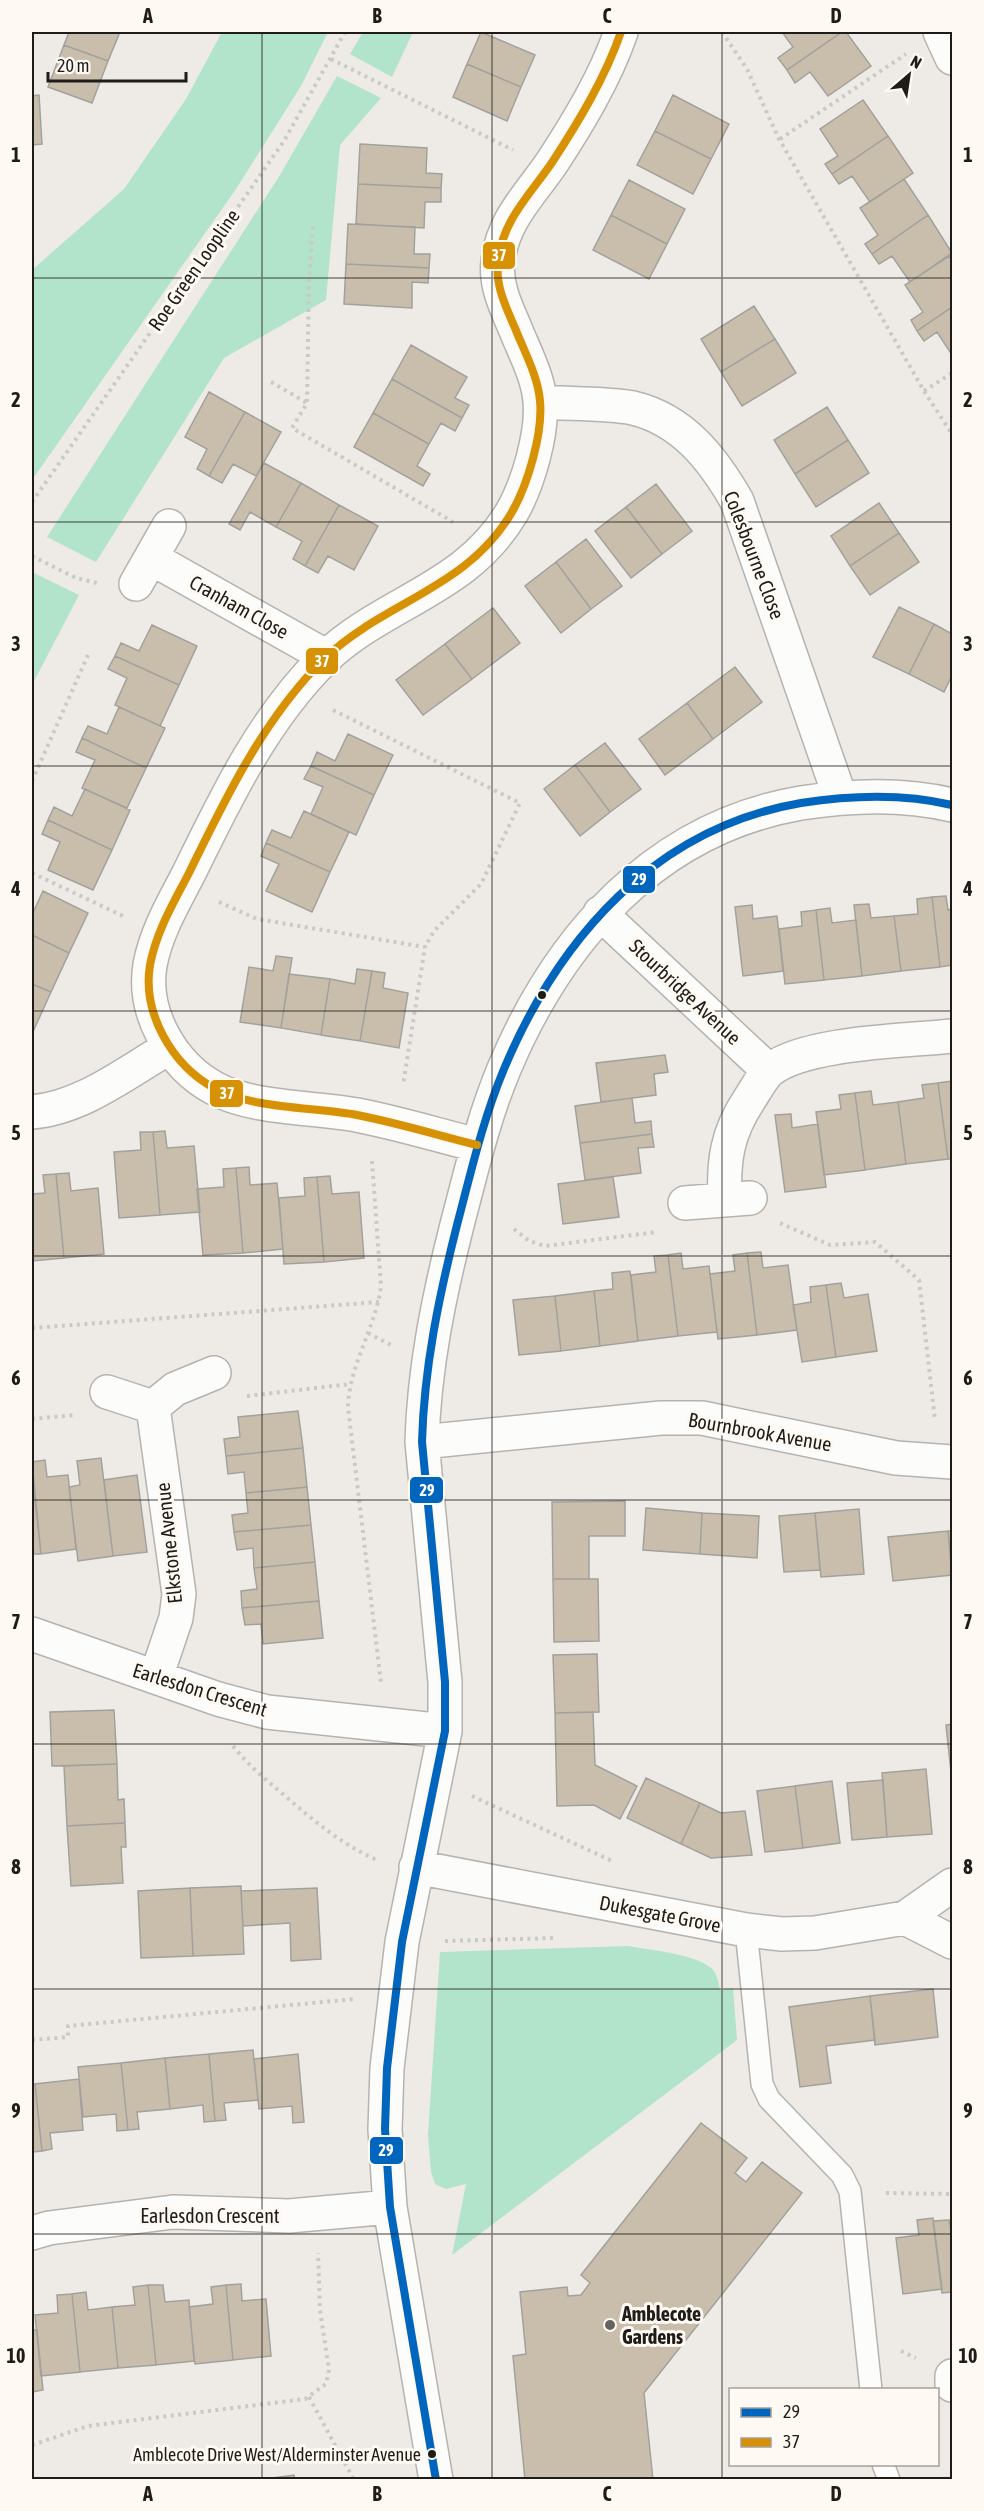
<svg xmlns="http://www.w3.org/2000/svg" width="984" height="2511" font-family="'Asap Condensed',sans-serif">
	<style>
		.green { fill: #b1e4ca }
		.building { fill: #c9beac; stroke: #a3a19d; stroke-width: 1.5 }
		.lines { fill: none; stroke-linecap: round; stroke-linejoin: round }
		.lane-casing { stroke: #b5b3b0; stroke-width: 24 }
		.street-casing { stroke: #b5b3b0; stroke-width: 36 }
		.path { stroke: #c9c9c7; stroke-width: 4; stroke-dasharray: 3 4.5; stroke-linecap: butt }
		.lane { stroke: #fcfcfb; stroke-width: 21 }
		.street { stroke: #fcfcfb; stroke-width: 33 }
		.bus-1-casing { stroke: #fef9f2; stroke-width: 12 }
		.bus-2-casing { stroke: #fef9f2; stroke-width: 12 }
		.bus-1 { stroke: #0065bd; stroke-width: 8 }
		.bus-2 { stroke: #d69104; stroke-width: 8 }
		.grid { fill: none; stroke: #1e1b18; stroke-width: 1.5; stroke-opacity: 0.55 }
		.bus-dot { fill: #1e1b18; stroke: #fef9f2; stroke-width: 2 }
		.poi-dot { fill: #676460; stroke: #fef9f2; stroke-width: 2 }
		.labels { text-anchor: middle; stroke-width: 6; stroke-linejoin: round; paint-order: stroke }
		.bus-label { font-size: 18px; fill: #1e1b18; stroke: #fef9f2; text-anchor: end }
		.street-label { font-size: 20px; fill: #1e1b18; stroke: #fef9f2 }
		.poi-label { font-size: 20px; font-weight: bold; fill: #1e1b18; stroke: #fef9f2; text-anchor: start }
		.line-badge { stroke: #fef9f2; stroke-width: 2 }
		.badge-label { font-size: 16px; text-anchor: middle; font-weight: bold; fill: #fff }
		.neatline { fill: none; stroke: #1e1b18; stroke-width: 2 }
		.grid-label { font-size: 20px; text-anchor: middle; font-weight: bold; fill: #1e1b18 }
	</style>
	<rect width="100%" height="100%" fill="#eeebe6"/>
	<!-- green -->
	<path class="green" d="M222 32H328L301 86 236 189 32 480V270L124 189 186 99Z
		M363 32H413L392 77 350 54Z
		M337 76 381 98 340 145 326 300 224 358 96 562 47 537 280 175Z
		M32 572 79 595 32 685Z
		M628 1946C650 1950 695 1954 711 1968 718 1974 718 1982 720 1990L733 1988 737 2040 452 2255 466 2184 446 2189 435 2184 431 2172 428 2135 440 1952Z"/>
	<!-- building -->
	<path class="building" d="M69 32H120L108 61 64 45Z
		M481 32 535 55 521 87 467 64Z
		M782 32H842L787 70 778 58 793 47Z
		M842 32H846L871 66 828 96 810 72 795 83 787 70Z
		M64 45 108 61 92 103 48 87Z
		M467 64 521 87 507 121 453 97Z
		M39 95 42 144 32 145V96Z
		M673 95 729 124 711 159 655 131Z
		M863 100 888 136 832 174 825 164 838 156 820 129Z
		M655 131 711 159 693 194 637 165Z
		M888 136 913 173 870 202 852 176 839 184 832 174Z
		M360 144 427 148 426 173 442 174 441 188 358 184Z
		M904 179 928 215 872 254 865 244 878 235 860 208Z
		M629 180 685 209 667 244 611 215Z
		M358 184 441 188V202H425L424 228 356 224Z
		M611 215 667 244 649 279 593 250Z
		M928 215 952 253 910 282 892 256 879 264 872 254Z
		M348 224 415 227 414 254H430L429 268 346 264Z
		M949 256 952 261V307L917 331 911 320 923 312 905 285Z
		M346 264 429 268 428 283 412 282V308L344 304Z
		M754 306 775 339 721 372 701 339Z
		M952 307V355L937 332 924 341 917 331Z
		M775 339 796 373 742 406 721 372Z
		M411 345 467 377 455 398 469 405 462 418 392 379Z
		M392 379 462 418 455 431 441 423 429 444 373 413Z
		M209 392 245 412 209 476 197 469 207 449 185 437Z
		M827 407 848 440 795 474 774 440Z
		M245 412 281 432 256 476 233 464 222 483 209 476Z
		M373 413 429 444 417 466 430 474 423 486 354 447Z
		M848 440 869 473 816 507 795 474Z
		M264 463 301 483 276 527 250 512 240 530 229 524Z
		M301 483 339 505 305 566 293 559 302 541 276 527Z
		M656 484 692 531 662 554 626 507Z
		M879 503 899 533 850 566 831 536Z
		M339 505 378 526 354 570 328 556 318 573 305 566Z
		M626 507 662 554 631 578 595 531Z
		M899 533 919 562 870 595 850 566Z
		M586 539 622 586 591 609 556 562Z
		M556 562 591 609 561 633 525 586Z
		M899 607 934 624 909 674 873 657Z
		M493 608 520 643 472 679 445 644Z
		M934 624 952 634V675L944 692 909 674Z
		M152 625 197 646 179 685 115 656 121 643 139 651Z
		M445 644 472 679 423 715 396 680Z
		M115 656 179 685 160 726 115 705 127 678 108 669Z
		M735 667 762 702 713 739 687 703Z
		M687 703 713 739 665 775 639 739Z
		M119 707 165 728 146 768 82 738 88 726 107 734Z
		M348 734 393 755 374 795 311 766 317 752 335 761Z
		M82 738 146 768 127 808 82 788 95 760 76 752Z
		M605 743 641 789 610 812 575 765Z
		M575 765 610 812 580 836 544 789Z
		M311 766 374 795 356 835 311 814 323 787 304 779Z
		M85 789 130 810 112 850 48 820 54 807 72 816Z
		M304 811 349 832 330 872 266 843 272 830 291 838Z
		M48 820 112 850 93 890 48 870 60 842 42 834Z
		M266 843 330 872 312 912 266 891 279 864 261 856Z
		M43 891 88 913 69 953 32 935V915Z
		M946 896 948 910 952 909V965L940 967 932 897Z
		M932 897 940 967 901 971 894 916 918 914 917 899Z
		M869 904 871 918 894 916 901 971 862 976 854 905Z
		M752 905 753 919 777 916 783 971 743 976 735 907Z
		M830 908 832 923 856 920 862 976 824 980 816 910Z
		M816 910 824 980 785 984 779 929 802 926 801 912Z
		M32 935 69 953 51 992 32 984Z
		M276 956 292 958 281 1028 240 1022 249 967 273 971Z
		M357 969 372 971 360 1041 321 1035 330 979 355 984Z
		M372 971 385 973 383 988 408 993 399 1048 360 1041Z
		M289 974 330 979 321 1035 281 1028Z
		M32 984 51 992 32 1034Z
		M665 1055 668 1072 654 1074 656 1095 601 1102 596 1063Z
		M952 1081V1159H948L938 1083Z
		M938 1083 948 1159 906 1164 898 1102 924 1098 922 1085Z
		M871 1091 873 1105 898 1102 906 1164 865 1170 855 1093Z
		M855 1093 865 1170 824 1175 816 1112 841 1109 839 1095Z
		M632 1098 635 1123 651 1121 652 1134 580 1143 575 1106Z
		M791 1114 792 1128 818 1124 826 1187 785 1192 775 1115Z
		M165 1131 167 1148 194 1146 200 1212 160 1215 153 1132Z
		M140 1132H153L160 1215 119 1218 114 1152 141 1150Z
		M652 1134 654 1147 638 1148 641 1173 585 1180 580 1143Z
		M249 1167 250 1185 277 1183 283 1249 243 1253 236 1168Z
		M236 1168 243 1253 203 1255 197 1189 224 1187 223 1169Z
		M69 1173 71 1191 98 1188 104 1254 64 1258 56 1174Z
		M56 1174 64 1258 32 1261V1194L45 1193 43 1175Z
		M330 1176 332 1194 359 1192 364 1258 324 1262 317 1177Z
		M317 1177 324 1262 284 1264 279 1198 305 1196 304 1178Z
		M613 1177 619 1217 563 1224 558 1184Z
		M761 1252 763 1268 788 1265 797 1330 757 1335 747 1253Z
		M681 1253 683 1269 709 1266 717 1332 678 1336 668 1255Z
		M747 1253 757 1335 718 1339 710 1274 735 1271 733 1255Z
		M668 1255 678 1336 638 1341 631 1275 656 1272 654 1256Z
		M630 1271 638 1341 600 1346 594 1291 613 1289 612 1273Z
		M841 1283 844 1298 868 1294 877 1351 836 1357 826 1285Z
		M826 1285 836 1357 802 1362 793 1305 811 1302 810 1287Z
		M594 1291 600 1346 561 1351 555 1296Z
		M555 1296 561 1351 519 1355 513 1300Z
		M298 1411 303 1448 226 1456 224 1439 240 1437 238 1417Z
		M303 1448 307 1487 246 1493 244 1472 228 1474 226 1456Z
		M101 1458 113 1556 78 1561 69 1487 80 1485 77 1461Z
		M45 1460 47 1477 68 1475 76 1549 41 1554 32 1462Z
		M32 1472 41 1554H32Z
		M137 1475 147 1552 113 1556 104 1480Z
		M307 1487 311 1525 234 1532 232 1515 248 1513 246 1493Z
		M625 1501V1536H589V1579H553L552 1502Z
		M646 1508 702 1513 700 1554 643 1550Z
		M859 1509 864 1574 821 1577 815 1513Z
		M702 1513 759 1516 757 1558 700 1554Z
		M815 1513 820 1570 784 1572 779 1516Z
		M311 1525 315 1562 254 1568 253 1548 237 1550 234 1532Z
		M948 1531 952 1575 893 1581 888 1537Z
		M948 1531H952V1567Z
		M315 1562 319 1601 242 1608 241 1591 257 1589 254 1568Z
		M553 1579H598L599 1641 554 1642Z
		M319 1601 323 1638 263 1644 261 1624 245 1625 242 1608Z
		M597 1654 599 1712 555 1713 553 1655Z
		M114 1710 117 1764 52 1766 50 1712Z
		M593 1712 595 1765 637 1786 620 1819 594 1805 557 1806 555 1713Z
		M952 1724V1781L946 1725Z
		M117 1764 118 1800 124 1799 125 1823 67 1826 64 1766Z
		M926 1769 932 1834 887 1837 882 1773Z
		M646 1778 700 1803 681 1844 627 1818Z
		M883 1780 887 1837 852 1840 847 1783Z
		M832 1781 840 1843 803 1848 795 1786Z
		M795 1786 803 1848 765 1852 757 1791Z
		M700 1803 721 1813 745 1811 752 1855 711 1858 681 1844Z
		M125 1823 126 1847H121L123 1883 71 1886 67 1826Z
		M241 1886 244 1954 193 1956 190 1888Z
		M190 1888 193 1956 141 1958 138 1891Z
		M317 1888 321 1959 291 1961 290 1923 243 1926 241 1891Z
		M933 1989 938 2037 875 2045 870 1996Z
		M870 1996 875 2040 826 2046 831 2083 800 2087 789 2007Z
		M253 2050 258 2100 224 2103 226 2120 215 2121 209 2054Z
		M209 2054 215 2121 204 2122 203 2105 170 2109 165 2058Z
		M298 2054 304 2122 293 2123 292 2106 259 2109 254 2059Z
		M165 2058 170 2109 137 2112 139 2129 128 2130 121 2063Z
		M121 2063 128 2130 117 2131 116 2114 83 2117 78 2067Z
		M79 2079 83 2130 50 2133 52 2149 42 2151 35 2084Z
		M32 2084H35L42 2151 32 2152Z
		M701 2123 747 2158 735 2173 746 2182 762 2162 802 2193 644 2393 653 2480H525L513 2356 526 2354 520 2292 567 2287 568 2296 581 2295 590 2283 581 2275Z
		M933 2218 942 2289 903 2294 896 2238 919 2235 917 2220Z
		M949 2220 952 2235V2292L942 2293 933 2221Z
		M241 2284 242 2301 266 2299 271 2356 233 2360 226 2285Z
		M148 2285 156 2365 118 2368 112 2307 135 2305 133 2287Z
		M148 2285H163L165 2302 189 2300 194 2361 156 2365Z
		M226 2285 233 2360 195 2364 189 2307 213 2304 211 2287Z
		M86 2292 88 2310 112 2307 118 2368 80 2372 72 2294Z
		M72 2294 80 2372 41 2376 35 2315 58 2313 57 2295Z
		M32 2330H37L43 2390 32 2392Z
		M294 2475 295 2480H257Z"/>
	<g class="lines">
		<defs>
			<path id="lane" d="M746 1930 762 2084 769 2099 842 2175 850 2191 871 2390
				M883 2464 889 2480"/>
			<path id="street" d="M940 32 952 58
				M540 402C567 404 608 403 633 408 683 420 713 459 737 501L840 797
				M151 558 327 657
				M136 584 169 526
				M600 913 769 1071
				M32 1112C82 1108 127 1072 170 1047
				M477 1145C437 1135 398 1123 357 1115 314 1107 252 1109 214 1088 172 1065 142 1013 150 965 156 932 174 902 189 873 226 797 264 718 325 658 385 601 467 589 512 512 528 484 543 433 540 401 538 376 524 351 515 328 506 307 495 285 498 262 502 220 531 194 553 161 579 121 605 78 621 32
				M725 1200C723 1161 727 1133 749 1100 755 1091 762 1077 770 1070 806 1042 906 1041 952 1036
				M685 1203 750 1198
				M107 1392 153 1407 175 1389 214 1373
				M153 1407 179 1594 176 1618 156 1677
				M422 1442 661 1418H702L896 1458 952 1462
				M32 1634 218 1699 267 1712 445 1731
				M416 1867 746 1930 782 1934 815 1933 905 1918 952 1942
				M905 1918 952 1885
				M32 2233 49 2228 173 2212 289 2216 390 2207
				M952 2376V2385
				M436 2480 390 2207 385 2129 387 2068 402 1942 445 1731V1682L422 1442C424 1368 439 1296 457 1225 471 1172 483 1119 504 1069 559 938 655 828 801 803 852 795 902 793 952 805"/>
		</defs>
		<!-- lane casing -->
		<use href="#lane" class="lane-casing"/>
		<!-- street casing -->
		<use href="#street" class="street-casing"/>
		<!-- path -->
		<path class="path" d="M722 32 747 69 778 137 924 391 952 434
			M331 59 513 150
			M780 139 906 54
			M271 382 307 403 292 428 453 522
			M924 391 952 373
			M307 402 309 280 313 224
			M32 502 284 141 345 32
			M32 556 76 578 97 583
			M333 710 520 803 481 884 434 931 425 947
			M32 781 88 655
			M32 873 123 916
			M219 902 257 919 425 947 403 1085
			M372 1161 381 1286C376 1327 349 1365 348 1407L381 1683
			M780 1223 830 1245 875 1242 919 1280 935 1420
			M514 1229 529 1241 545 1246 657 1232
			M32 1328 379 1302
			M368 1333 391 1345
			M247 1396 350 1384
			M32 1419 74 1415
			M233 1746C248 1765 266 1780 284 1795 314 1821 341 1844 377 1860
			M472 1796 612 1861
			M445 1941 554 1938
			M32 2040 68 2037V2026L355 1999
			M886 2193 952 2194
			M901 2351 916 2358
			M309 2397 354 2480
			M32 2445 88 2426 305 2399 326 2384 329 2370 320 2310 318 2253"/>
		<!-- lane -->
		<use href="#lane" class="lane"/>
		<!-- street -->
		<use href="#street" class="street"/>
		<defs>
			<path id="bus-1" d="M436 2480 390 2207 385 2129 387 2068 402 1942 445 1731V1682L422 1442C424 1368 439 1296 457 1225 471 1172 483 1119 504 1069 559 938 655 828 801 803 852 795 902 793 952 805"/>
			<path id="bus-2" d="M477 1145C437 1135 398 1123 357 1115 314 1107 252 1109 214 1088 172 1065 142 1013 150 965 156 932 174 902 189 873 226 797 264 718 325 658 385 601 467 589 512 512 528 484 543 433 540 401 538 376 524 351 515 328 506 307 495 285 498 262 502 220 531 194 553 161 579 121 605 78 621 32"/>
		</defs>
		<!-- bus-1 casing -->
		<use href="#bus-1" class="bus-1-casing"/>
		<!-- bus-2 casing -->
		<use href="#bus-2" class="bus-2-casing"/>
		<!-- bus-1 -->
		<use href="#bus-1" class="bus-1"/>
		<!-- bus-2 -->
		<use href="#bus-2" class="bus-2"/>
	</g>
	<!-- grid -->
	<path class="grid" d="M262 32V2480M492 32V2480M722 32V2480M32 278H952M32 522H952M32 766H952M32 1011H952M32 1256H952M32 1500H952M32 1744H952M32 1989H952M32 2234H952"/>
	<!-- markers -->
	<g class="bus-dot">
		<circle cx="542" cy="995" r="5"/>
		<circle cx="432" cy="2454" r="5"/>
	</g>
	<circle class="poi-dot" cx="610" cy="2325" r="6"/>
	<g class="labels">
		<!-- bus labels -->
		<g class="bus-label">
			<text x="421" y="2461">Amblecote Drive West/Alderminster Avenue</text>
		</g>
		<!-- street labels -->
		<g class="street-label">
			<text transform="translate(194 270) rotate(-55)" y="7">Roe Green Loopline</text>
			<text transform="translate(754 555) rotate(69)" y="7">Colesbourne Close</text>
			<text transform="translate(239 607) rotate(29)" y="7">Cranham Close</text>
			<text transform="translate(685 992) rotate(43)" y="7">Stourbridge Avenue</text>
			<text transform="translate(760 1432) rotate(10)" y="7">Bournbrook Avenue</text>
			<text transform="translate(169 1543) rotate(-96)" y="7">Elkstone Avenue</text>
			<text transform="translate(200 1690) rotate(17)" y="7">Earlesdon Crescent</text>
			<text transform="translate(660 1914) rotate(11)" y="7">Dukesgate Grove</text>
			<text x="210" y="2223">Earlesdon Crescent</text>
		</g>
		<!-- poi labels -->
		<g class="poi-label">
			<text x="622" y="2321">Amblecote<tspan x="622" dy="23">Gardens</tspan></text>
		</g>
	</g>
	<g class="line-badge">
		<rect x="482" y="241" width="34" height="29" rx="6" fill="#d69104"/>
		<rect x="305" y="647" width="34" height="28" rx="6" fill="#d69104"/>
		<rect x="622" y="865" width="34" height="29" rx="6" fill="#0065bd"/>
		<rect x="209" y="1079" width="35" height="29" rx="6" fill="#d69104"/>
		<rect x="409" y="1476" width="35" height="28" rx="6" fill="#0065bd"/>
		<rect x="369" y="2136" width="35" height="29" rx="6" fill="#0065bd"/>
	</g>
	<g class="badge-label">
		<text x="499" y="261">37</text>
		<text x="322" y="667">37</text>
		<text x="639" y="885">29</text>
		<text x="227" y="1099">37</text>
		<text x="427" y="1496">29</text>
		<text x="386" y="2156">29</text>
	</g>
	<!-- border -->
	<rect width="984" height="2511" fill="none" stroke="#fef9f2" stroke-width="66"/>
	<!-- legend -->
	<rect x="729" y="2388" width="210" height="78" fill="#fef9f2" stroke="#a4a09b" stroke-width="1.5"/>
	<rect x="741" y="2408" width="30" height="9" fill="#0065bd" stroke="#a4a09b" stroke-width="1.5"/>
	<text x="783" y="2418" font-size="18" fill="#1e1b18">29</text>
	<rect x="741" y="2438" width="30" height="9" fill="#d69104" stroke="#a4a09b" stroke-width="1.5"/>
	<text x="783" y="2448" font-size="18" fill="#1e1b18">37</text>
	<!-- north arrow -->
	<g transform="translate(909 75) rotate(29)" stroke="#fef9f2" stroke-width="4.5" paint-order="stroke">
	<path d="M0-4.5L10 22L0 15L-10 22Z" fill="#1e1b18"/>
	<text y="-9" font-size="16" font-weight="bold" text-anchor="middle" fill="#1e1b18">N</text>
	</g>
	<!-- scale -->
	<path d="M48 72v9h138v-9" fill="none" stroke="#1e1b18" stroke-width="3"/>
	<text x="57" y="72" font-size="18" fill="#1e1b18" stroke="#fef9f2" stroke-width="4.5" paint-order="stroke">20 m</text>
	<rect x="33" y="33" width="918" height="2445" class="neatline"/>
	<g class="grid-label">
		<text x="148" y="23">A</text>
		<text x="377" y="23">B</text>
		<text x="607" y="23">C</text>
		<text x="836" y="23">D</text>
		<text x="16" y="162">1</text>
		<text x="968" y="162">1</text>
		<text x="16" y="407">2</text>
		<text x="968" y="407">2</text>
		<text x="16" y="651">3</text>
		<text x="968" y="651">3</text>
		<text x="16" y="896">4</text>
		<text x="968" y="896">4</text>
		<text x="16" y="1140">5</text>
		<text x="968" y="1140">5</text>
		<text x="16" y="1385">6</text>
		<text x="968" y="1385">6</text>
		<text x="16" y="1629">7</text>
		<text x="968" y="1629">7</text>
		<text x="16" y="1874">8</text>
		<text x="968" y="1874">8</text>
		<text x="16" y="2118">9</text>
		<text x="968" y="2118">9</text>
		<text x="16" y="2363">10</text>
		<text x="968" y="2363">10</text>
		<text x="148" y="2501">A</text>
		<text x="377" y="2501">B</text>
		<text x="607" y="2501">C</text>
		<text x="836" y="2501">D</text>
	</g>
</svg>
